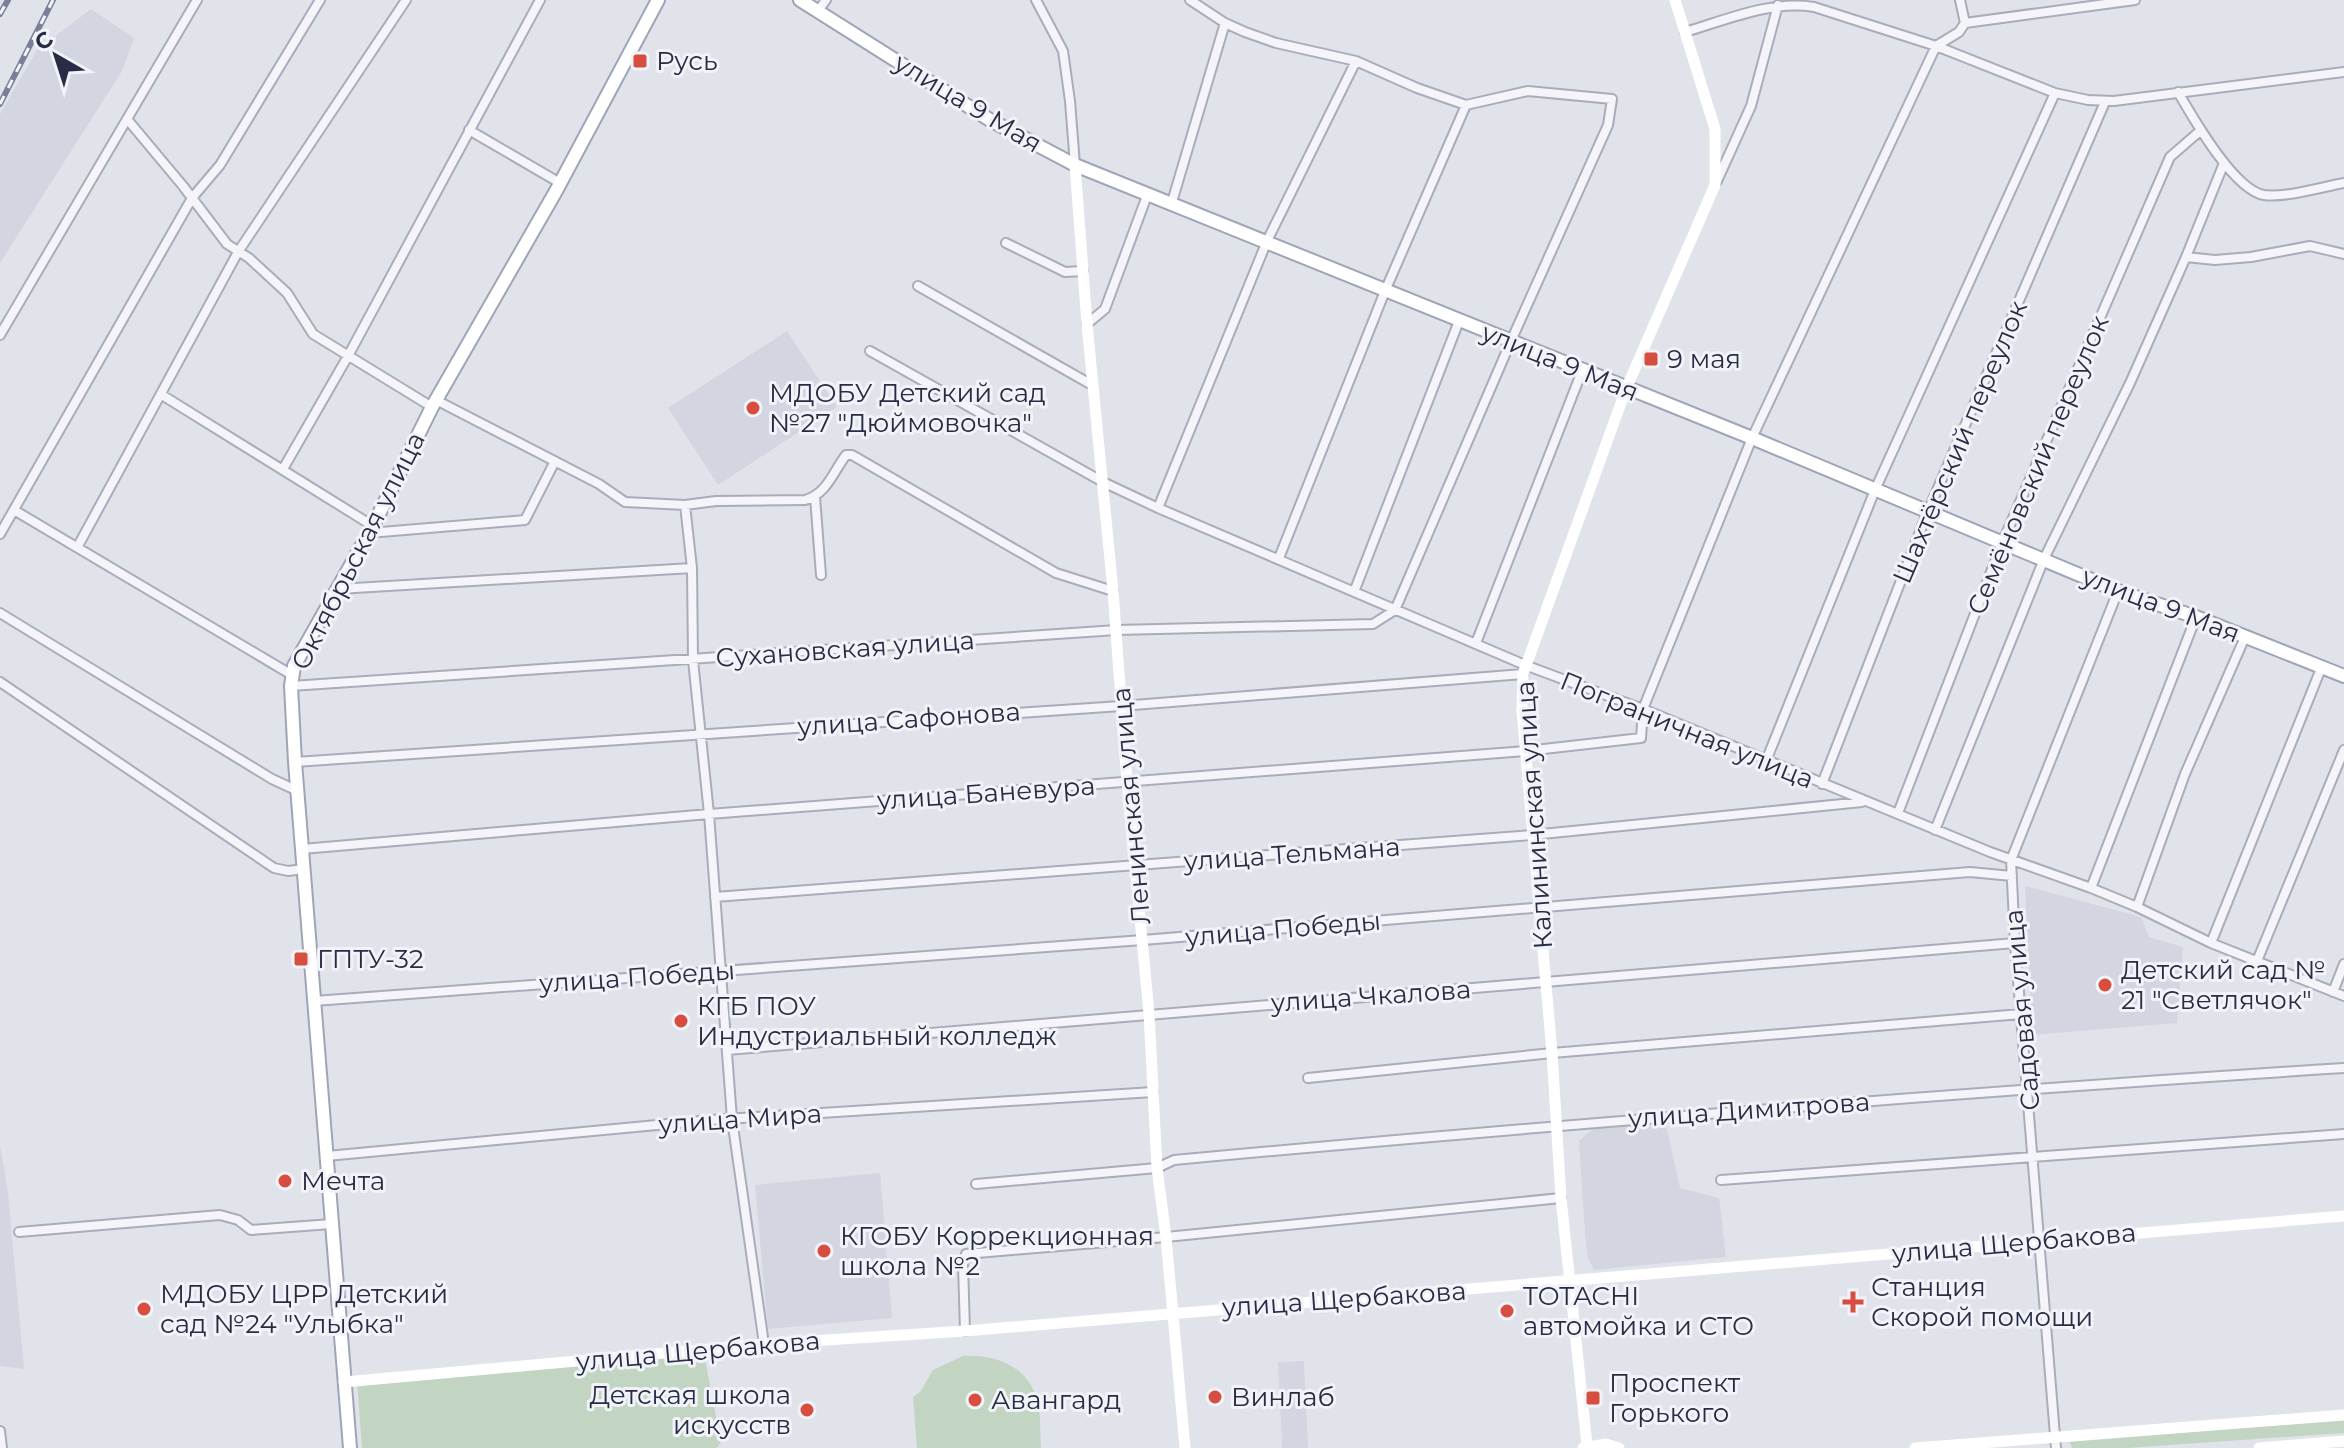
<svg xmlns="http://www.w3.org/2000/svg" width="2344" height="1448" font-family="Montserrat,sans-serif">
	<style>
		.built { fill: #d3d5e0 }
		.green { fill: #c2d5c2 }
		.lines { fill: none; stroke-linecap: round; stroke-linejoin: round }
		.street-casing { stroke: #aaacb9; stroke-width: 12 }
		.primary-casing { stroke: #a0a4b7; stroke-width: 16 }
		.street { stroke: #f5f5f9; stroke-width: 8 }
		.secondary { stroke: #fff; stroke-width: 11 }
		.primary { stroke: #fff; stroke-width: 12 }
		.rail-casing { stroke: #7a7e96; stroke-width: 6 }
		.rail { stroke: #f1f3f8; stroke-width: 3; stroke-dasharray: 9; stroke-linecap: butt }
		.poi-dot { fill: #d74d3f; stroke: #f1f3f8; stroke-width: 3 }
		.labels { text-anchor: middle; stroke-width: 6; stroke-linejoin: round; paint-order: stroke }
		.poi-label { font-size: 26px; fill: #282c44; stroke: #f1f3f8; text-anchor: start }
		.street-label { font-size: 26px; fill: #282c44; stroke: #f1f3f8 }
	</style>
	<rect width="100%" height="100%" fill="#e1e3eb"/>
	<!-- built -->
	<path class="built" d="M91 9 134 38 122 71 0 263V114L37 50Z
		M787 331 837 407 718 485 668 408Z
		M2025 886 2141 917 2149 937 2183 947 2177 1023 2032 1035Z
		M1665 1120 1680 1188 1719 1198 1726 1257 1594 1270 1588 1258 1585 1233 1579 1141 1594 1128Z
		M0 1145 8 1192 24 1369 0 1366Z
		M880 1173 892 1318 768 1329 755 1185Z
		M1304 1361 1308 1448H1282L1278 1362Z"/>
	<!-- green -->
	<path class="green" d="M704 1354 721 1442 717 1448H362L357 1381Z
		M963 1356C996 1354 1030 1367 1038 1403 1041 1417 1040 1434 1041 1448H917L913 1397 920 1392 933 1370Z
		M2344 1419V1433L2127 1448H2072L2070 1442Z"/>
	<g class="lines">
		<defs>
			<path id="street" d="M1036 0 1063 51 1070 101 1075 165
				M1960 0 1965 23
				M818 11 826 0
				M1685 32C1726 20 1771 0 1814 7L1936 46 2055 93 2088 100 2114 101 2344 72
				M1936 46 1959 32 1965 23 2135 0
				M2178 92C2193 118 2234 190 2264 195 2286 198 2322 187 2344 183
				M127 119 183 186 227 244 249 258 287 293 313 334 432 407
				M469 130 560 183
				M1717 181 1751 106 1778 5
				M1172 202 1225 23
				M1006 243 1065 272 1083 271
				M2186 257 2215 260 2251 257 2310 246 2344 254
				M918 286 1092 385
				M1087 324 1105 309 1148 193
				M0 335 197 0
				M870 351 1103 482 1158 508 1525 665 1643 709 1990 852 2091 888 2137 907 2211 943 2344 996
				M162 395 373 526
				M436 400 599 484 625 502 685 505 716 501 805 500C827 494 833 472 846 455H852L1056 573 1113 591
				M283 469 348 356 540 0
				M815 497 821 575
				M685 505 692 568 693 660 709 814 732 1119 764 1344
				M1158 508 1267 241 1356 61
				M14 510 292 675
				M369 533 525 520 555 461
				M0 534 192 198 220 165 320 0
				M78 546 238 252 406 0
				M1279 558 1385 291 1466 105
				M338 589 692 568
				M1354 592 1459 321
				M0 613 272 779 298 791
				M1476 643 1582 371
				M0 682 274 868 288 871 304 869
				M291 686 1117 630 1373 624 1395 610 1511 341 1608 125 1612 99 1528 91 1466 105 1417 88 1356 61 1276 43 1245 32 1225 23 1190 0
				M1766 761 1875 490 2055 93
				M295 762 1121 706 1523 674
				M1822 784 1928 511 2105 102
				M1898 813 2003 541 2170 157 2200 131
				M1935 830 2044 559 2130 383 2186 257 2224 163
				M302 849 709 814 1526 751 1641 738 1643 709 1752 438 1936 46
				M2091 888 2196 617
				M715 897 1532 835 1862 802
				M2137 907 2185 774 2245 637
				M2211 943 2322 666
				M2257 961 2344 750
				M2333 992 2344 964
				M314 1001 1143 940 1970 872 2012 876
				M727 1050 2015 943
				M1308 1078 1552 1053 2021 1014
				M327 1156 710 1120 1153 1092
				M1721 1180 2344 1134
				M976 1184 1157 1168 1174 1160C1564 1124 1953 1093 2344 1068
				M19 1232 220 1215 238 1220 251 1230 331 1224
				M965 1331 963 1264 966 1254 1166 1237 1561 1198
				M0 1431 2 1448
				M2056 1448 2015 943 2011 860 2118 591"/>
			<path id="primary" d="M800 0 990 120 1075 165 1752 438 2118 591 2196 617 2344 676
				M350 1448 295 762 291 686 294 666 373 526 432 407 556 191 658 0"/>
		</defs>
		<!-- street casing -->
		<use href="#street" class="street-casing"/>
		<!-- primary casing -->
		<use href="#primary" class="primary-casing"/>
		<!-- street -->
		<use href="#street" class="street"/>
		<!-- secondary -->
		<path class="secondary" d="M1075 165 1087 324 1113 591 1127 782 1149 1013 1157 1168 1166 1237 1185 1448
			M344 1382 764 1344 965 1331 2344 1216
			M1587 1445 1561 1198 1552 1053 1522 711 1523 674 1626 389 1715 185V129L1675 0
			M1583 1448 1606 1444 1619 1448
			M1915 1448 2344 1415
			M2259 1448 2344 1441"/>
		<!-- primary -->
		<use href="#primary" class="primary"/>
		<defs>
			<path id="rail" d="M0 14 8 0
				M0 104 53 0"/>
		</defs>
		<!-- rail casing -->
		<use href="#rail" class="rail-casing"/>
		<!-- rail -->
		<use href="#rail" class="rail"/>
	</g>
	<!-- markers -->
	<g class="poi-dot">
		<rect x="632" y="53" width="16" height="16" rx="4"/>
		<rect x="1643" y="351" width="16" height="16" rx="4"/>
		<circle cx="753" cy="408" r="8"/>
		<rect x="293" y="951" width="16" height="16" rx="4"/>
		<circle cx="2105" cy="985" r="8"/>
		<circle cx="681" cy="1021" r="8"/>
		<circle cx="285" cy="1181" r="8"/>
		<circle cx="824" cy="1251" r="8"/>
		<path d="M1849 1290h8v8h8v8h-8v8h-8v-8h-8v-8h8z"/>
		<circle cx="144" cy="1309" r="8"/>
		<circle cx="1507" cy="1311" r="8"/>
		<circle cx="1215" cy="1397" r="8"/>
		<rect x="1585" y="1390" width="16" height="16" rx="4"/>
		<circle cx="975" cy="1400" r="8"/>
		<circle cx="807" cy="1410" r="8"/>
	</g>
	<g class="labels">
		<!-- poi labels -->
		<g class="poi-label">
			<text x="656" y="70">Русь</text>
			<text x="1667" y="368">9 мая</text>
			<text x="769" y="402">МДОБУ Детский сад<tspan x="769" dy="30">№27 "Дюймовочка"</tspan></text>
			<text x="317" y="968">ГПТУ-32</text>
			<text x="2121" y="979">Детский сад №<tspan x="2121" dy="30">21 "Светлячок"</tspan></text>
			<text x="697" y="1015">КГБ ПОУ<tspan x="697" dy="30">Индустриальный колледж</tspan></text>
			<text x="301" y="1190">Мечта</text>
			<text x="840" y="1245">КГОБУ Коррекционная<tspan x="840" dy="30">школа №2</tspan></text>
			<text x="1871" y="1296">Станция<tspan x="1871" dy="30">Скорой помощи</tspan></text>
			<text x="160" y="1303">МДОБУ ЦРР Детский<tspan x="160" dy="30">сад №24 "Улыбка"</tspan></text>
			<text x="1523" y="1305">TOTACHI<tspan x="1523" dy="30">автомойка и СТО</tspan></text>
			<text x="1609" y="1392">Проспект<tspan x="1609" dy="30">Горького</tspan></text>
			<text x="791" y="1404" text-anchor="end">Детская школа<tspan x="791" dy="30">искусств</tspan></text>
			<text x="1231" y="1406">Винлаб</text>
			<text x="991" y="1409">Авангард</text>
		</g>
		<!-- street labels -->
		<g class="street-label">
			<text transform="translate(968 103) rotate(31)" y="9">улица 9 Мая</text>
			<text transform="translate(1560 362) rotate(22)" y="9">улица 9 Мая</text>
			<text transform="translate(1960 442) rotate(-67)" y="9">Шахтёрский переулок</text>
			<text transform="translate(2038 465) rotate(-67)" y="9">Семёновский переулок</text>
			<text transform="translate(358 551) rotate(-63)" y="9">Октябрьская улица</text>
			<text transform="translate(2161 605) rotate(21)" y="9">улица 9 Мая</text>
			<text transform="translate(845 649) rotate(-4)" y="9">Сухановская улица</text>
			<text transform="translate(909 719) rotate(-4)" y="9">улица Сафонова</text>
			<text transform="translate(1687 730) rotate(22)" y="9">Пограничная улица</text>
			<text transform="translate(986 793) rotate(-4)" y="9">улица Баневура</text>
			<text transform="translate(1131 806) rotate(-95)" y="9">Ленинская улица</text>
			<text transform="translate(1534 815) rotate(-94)" y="9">Калининская улица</text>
			<text transform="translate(1292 854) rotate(-4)" y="9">улица Тельмана</text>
			<text transform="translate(1283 929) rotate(-5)" y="9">улица Победы</text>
			<text transform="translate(637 977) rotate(-4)" y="9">улица Победы</text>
			<text transform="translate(1371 996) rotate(-4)" y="9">улица Чкалова</text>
			<text transform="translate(2022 1010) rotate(-95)" y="9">Садовая улица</text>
			<text transform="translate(1749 1110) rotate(-4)" y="9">улица Димитрова</text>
			<text transform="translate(740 1119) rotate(-4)" y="9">улица Мира</text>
			<text transform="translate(2014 1243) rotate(-5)" y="9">улица Щербакова</text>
			<text transform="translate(1344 1299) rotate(-4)" y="9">улица Щербакова</text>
			<text transform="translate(698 1351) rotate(-5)" y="9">улица Щербакова</text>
		</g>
	</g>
	<!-- north arrow -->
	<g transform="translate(56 56) rotate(321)" stroke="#f1f3f8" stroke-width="6" paint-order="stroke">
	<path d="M0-6L14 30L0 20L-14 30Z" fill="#282c44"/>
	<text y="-12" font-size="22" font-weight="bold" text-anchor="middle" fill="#282c44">С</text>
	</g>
</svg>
